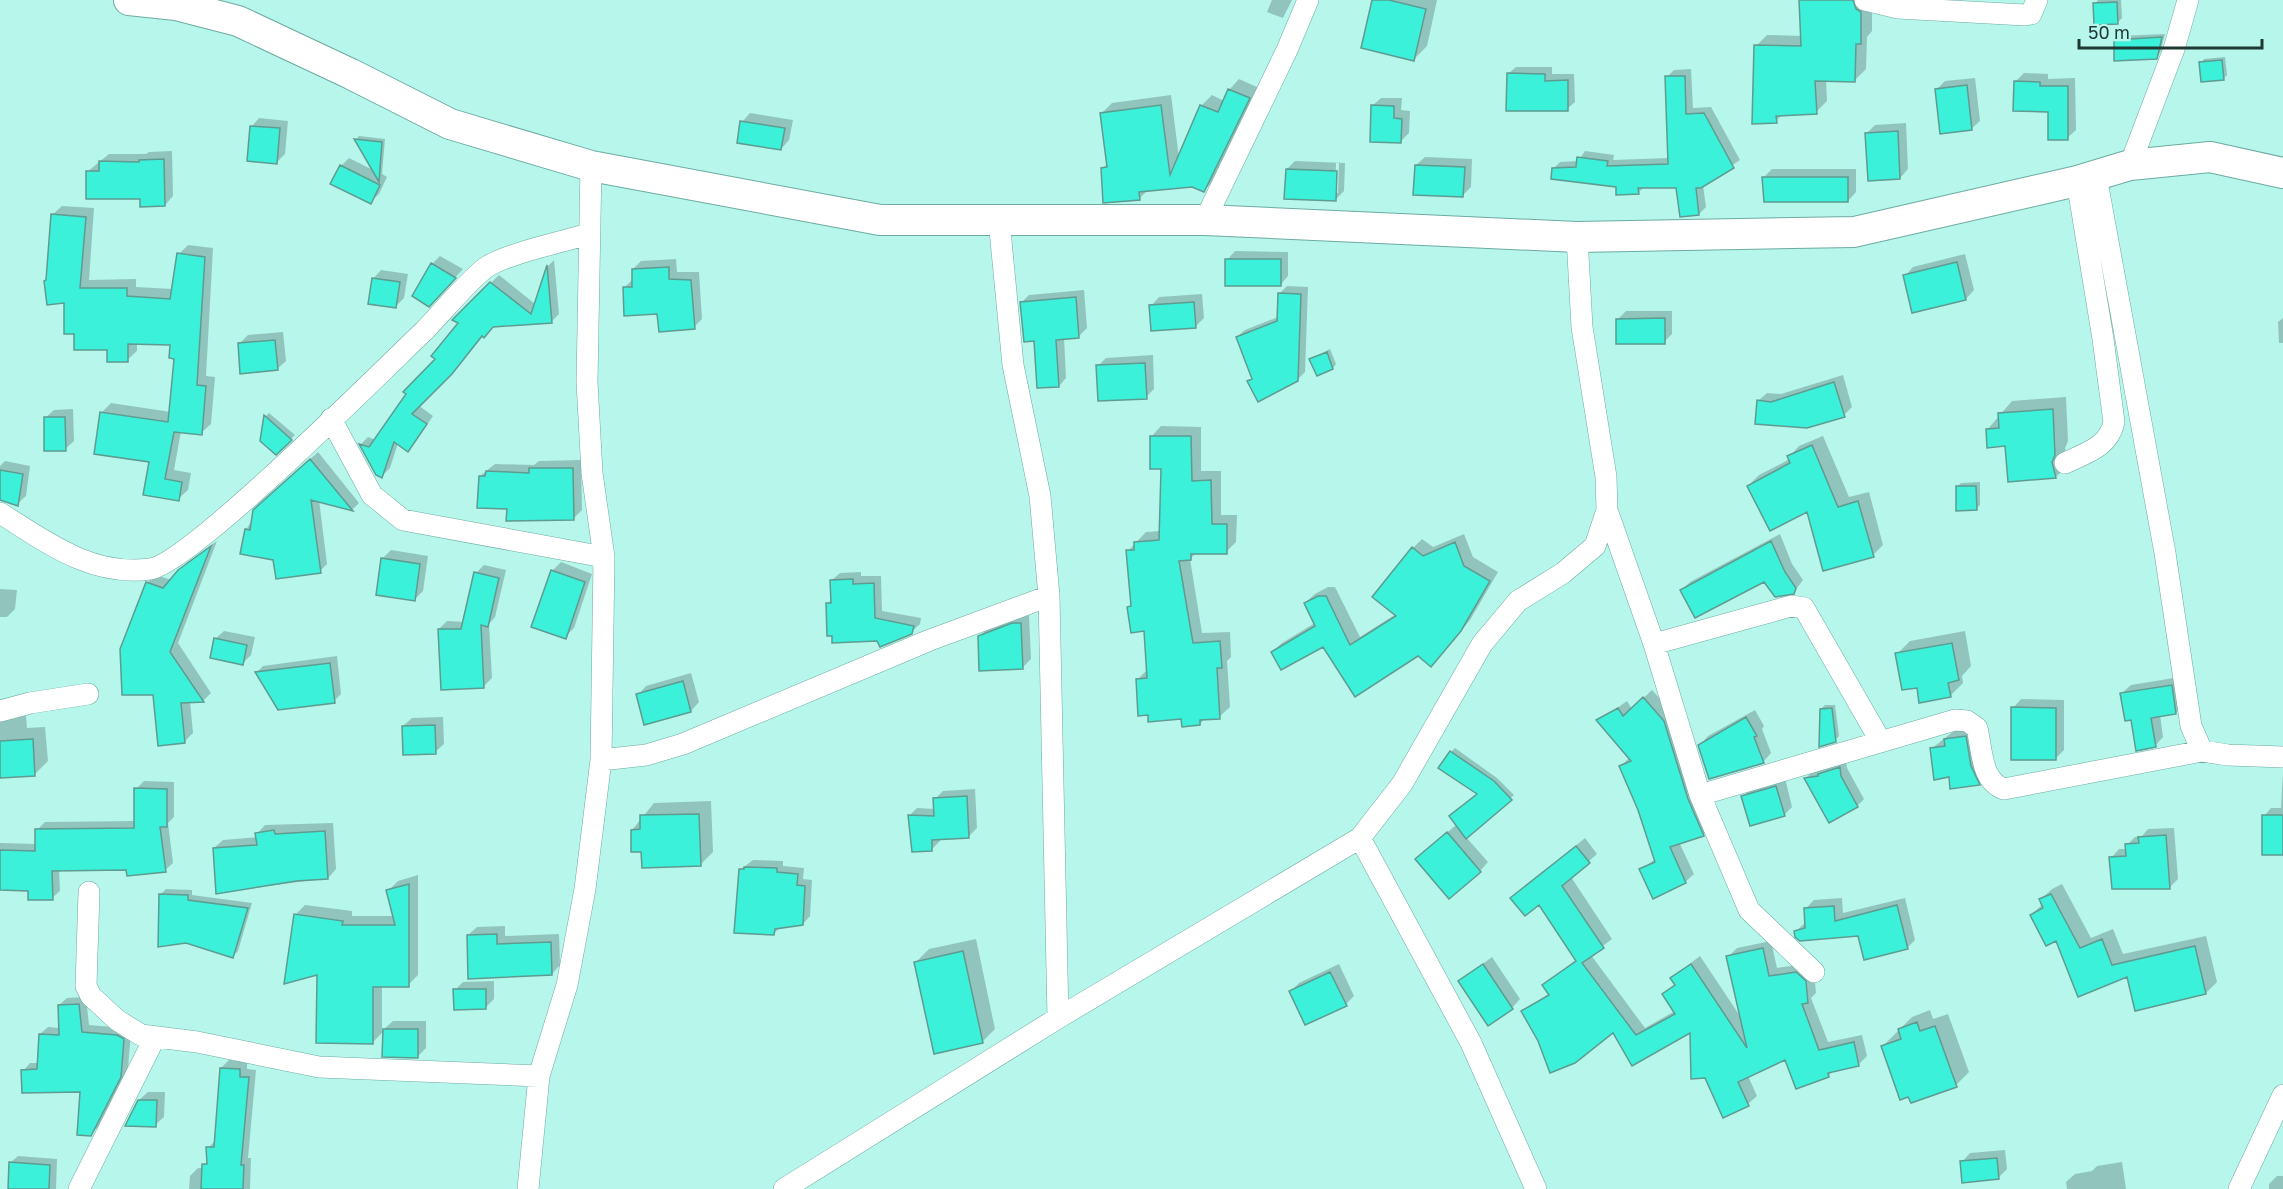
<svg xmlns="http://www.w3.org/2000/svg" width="2283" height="1189" font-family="'Golos Text',sans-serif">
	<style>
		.shadow { fill: #0003; fill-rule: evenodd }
		.building { fill: #3bf1da; stroke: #5e9b91; stroke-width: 1.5 }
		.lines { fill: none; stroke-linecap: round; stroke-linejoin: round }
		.street-casing { stroke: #6daba1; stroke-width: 22 }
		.secondary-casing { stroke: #6daba1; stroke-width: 32 }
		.street { stroke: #fff; stroke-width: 21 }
		.secondary { stroke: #fff; stroke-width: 30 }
	</style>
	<rect width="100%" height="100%" fill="#b6f6eb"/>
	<!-- shadow -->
	<path class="shadow" d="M1272 0H1292L1283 18 1267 12Z
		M1373 0H1437L1427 46 1414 59Z
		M1801 0 1872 2V31L1867 37 1866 69 1855 80 1826 79 1827 101 1816 112 1783 114 1776 121 1756 46 1767 35 1802 36Z
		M2098 0H2121L2122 18 2118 22 2095 4Z
		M2165 34 2160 53 2156 57 2115 40 2119 36Z
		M2225 57 2227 75 2223 79 2201 63 2204 59Z
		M1516 67H1552V74H1574L1575 102 1567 109 1508 74Z
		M1691 69 1693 108 1711 107 1740 160 1703 185 1706 207 1699 214 1678 187H1644L1638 193 1553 169 1560 162 1578 161 1585 151 1614 155 1613 160 1669 158 1667 77 1674 70Z
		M2024 73 2048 74V79L2075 78 2076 130 2067 138 2049 111 2016 81Z
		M1975 78 1980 121 1971 129 1937 89 1945 81Z
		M1239 79 1259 88 1214 180 1204 191 1193 186 1148 190 1139 199 1103 168 1108 163 1102 113 1112 103 1171 95 1179 158 1201 106 1212 95 1224 101 1229 90Z
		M1381 98H1402L1401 110 1410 111 1409 133 1400 142 1372 106Z
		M750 113 793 120 789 140 781 149 742 122Z
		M259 118 288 121 285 154 277 162 251 127Z
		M1906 123 1908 169 1900 178 1867 133 1875 125Z
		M359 136 385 139 382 174 387 177 379 194 370 202 341 166 349 158 373 170 356 140Z
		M172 151 173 196 165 205 142 198 87 172 109 154H146L149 152Z
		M1425 157 1472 159 1471 187 1463 195 1416 165Z
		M1295 161 1345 163 1344 191 1335 200 1287 169ZM1336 163H1339L1338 193H1335Z
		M1772 169H1856V192L1848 201 1764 177Z
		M62 206 94 208 89 280 136 279V287L173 289 179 254 188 245 213 248 206 376 215 377 211 424 201 433 181 431 174 470 191 473 188 490 178 499 151 461 96 452 102 412 111 403 171 412 176 357 171 344 137 343V351L127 360 76 333 65 301 48 279 52 215Z
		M1235 251 1288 252V276L1280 285 1227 260Z
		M1965 254 1974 290 1966 299 1905 276 1913 267Z
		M440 256 463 269 438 296 432 264Z
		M676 259 677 272H699L702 319 694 327 624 288 632 280 633 269 641 261Z
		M554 260 559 314 551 322 494 326 483 335 460 364 418 405 433 416 415 442 408 450 398 443 390 468 382 476 377 474 361 444 368 437 376 440 437 359 460 323 454 319 499 275 535 304 548 266Z
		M381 270 408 274 404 298 396 306 373 279Z
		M1287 286 1308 287 1305 372 1297 380 1249 382 1253 378 1237 337 1245 330 1278 317 1279 294Z
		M1084 290 1087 328 1079 336 1064 337 1066 378 1059 386 1035 340 1021 303 1029 295Z
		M1202 294 1204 318 1196 326 1151 306 1159 297Z
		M1626 311H1672V334L1664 342 1617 320Z
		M2283 318V343H2279L2278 322Z
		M283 332 286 361 277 369 239 344 248 335Z
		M1330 349 1336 364 1333 368 1311 359Z
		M1153 355 1154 389 1146 397 1098 366 1106 358Z
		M1843 375 1852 407 1844 415 1758 401 1767 393 1781 394Z
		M2066 397 2068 441 2065 448 2068 464 2056 477 1987 430 2012 401Z
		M73 409 74 441 65 449 45 418 54 410Z
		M269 413 295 435 276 453 262 440 266 416Z
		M1161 426 1201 427V471H1221V515H1237L1236 542 1226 552H1197L1190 559 1202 633 1230 632 1231 657 1227 661 1230 707 1219 717 1205 718 1200 724 1183 718 1137 680 1148 669 1145 630 1129 607 1132 604 1128 551 1146 532 1161 531 1162 468 1151 437Z
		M1823 436 1849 497 1869 492 1883 545 1873 555 1808 510 1748 486 1759 475 1790 459 1789 457 1799 446Z
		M318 452 359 503 352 510 319 500 327 564 320 571 275 559 246 530 262 503Z
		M581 460 582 510 574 518 509 508 480 476 495 464 534 465 539 461Z
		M5 461 30 466 26 496 17 504 0 499V466Z
		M1980 482V505L1976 509 1957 487 1961 483Z
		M1464 534 1473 557 1498 572 1470 620 1440 656 1323 645 1272 652 1282 643 1315 623 1305 603 1315 594 1328 587H1335L1360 637 1396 614 1413 548 1422 539 1433 547Z
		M1780 534 1792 564 1803 580 1794 592 1765 580 1682 590 1690 582Z
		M217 541 178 643 211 693 203 701H190L193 733 185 741 154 693 147 583 155 575 172 580 188 562Z
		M391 550 428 556 423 591 414 600 382 559Z
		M561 562 592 574 574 628 565 637 552 571Z
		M484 565 506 570 495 617 489 624 492 678 484 686 439 629 447 621 465 622 476 573Z
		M861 572V576H881L882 611 921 618 920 624 911 632 878 639 827 604 832 599V580L840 573Z
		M0 589 17 590 15 609 7 617H0Z
		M1029 615 1031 659 1022 668 979 637 988 628Z
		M224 631 255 637 251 655 243 663 215 639Z
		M1965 631 1971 666 1962 676 1963 683 1950 696 1918 686 1897 654 1910 641Z
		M337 656 341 694 334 701 256 673 263 666Z
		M691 673 699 702 691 711 638 695 646 686Z
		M2180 677 2184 704 2176 713 2160 715 2163 737 2155 746 2132 718 2122 693 2131 685Z
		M1652 690 1672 712 1711 827 1703 835 1679 842 1694 874 1685 882 1641 870 1655 859 1640 810 1621 766 1630 757 1599 721 1627 701 1632 709Z
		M2021 699 2064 700V750L2055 759 2013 708Z
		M1825 705H1835L1839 736 1835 740 1821 709Z
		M1755 710 1764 726 1762 729 1771 753 1763 762 1700 745 1708 736Z
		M26 716 27 728 45 727 48 761 35 774 0 777V718Z
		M443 717 444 744 435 752 403 726 412 718Z
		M1974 729 1987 776 1979 784 1950 776 1931 749 1954 731Z
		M1455 748 1497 778 1514 795 1466 837 1488 862 1480 871 1426 851 1457 824 1479 794 1451 752Z
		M1846 762 1847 768 1864 799 1857 806 1806 778 1813 771Z
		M2283 772V854L2264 816 2271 808H2281Z
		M1785 778 1792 807 1784 815 1743 797 1752 788Z
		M144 781 174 782V817L168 823 173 863 165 870 59 869 60 891 52 898 29 890 0 889V843L37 844V830L45 822 136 821V789Z
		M975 789 977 828 969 836 940 838V841L932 849 909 816 917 808 935 809V799L943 791Z
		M711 801 713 852 700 865 643 851 632 830 654 803Z
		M333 823 336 869 328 878 218 893 214 848 223 840 258 837 257 834 265 825Z
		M2174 828 2178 879 2170 887 2111 858 2119 849H2127V845L2135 837 2142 836 2148 829Z
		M1585 838 1597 854 1571 877 1612 939 1591 955 1645 1028 1675 1011 1664 994 1675 984 1671 978 1700 956 1742 1019 1728 957 1737 948 1771 941 1777 968 1805 964 1814 973 1816 993 1811 998 1828 1042 1862 1035 1867 1056 1858 1065 1834 1070 1829 1075 1797 1087 1786 1058 1748 1076 1757 1096 1748 1104 1691 1031 1633 1064 1614 1031 1539 1040 1523 1012 1550 993 1544 985 1577 959 1539 902 1512 898Z
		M753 860 783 861V866L804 868 803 879 812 880 810 916 803 924 781 927 774 933 740 870Z
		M418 875V975L408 985H382V1031L393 1021H426V1048L417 1057 384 1031 372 1043 319 973 295 915 305 905 352 911V916H394L388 891 398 881Z
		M2062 884 2091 938 2113 929 2123 954 2206 936 2217 982 2206 993 2129 975 2057 939 2031 915 2043 904 2041 899 2052 889Z
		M166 889 192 890V895L252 903 238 951 233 956 160 895Z
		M1842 898 1843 913 1905 898 1915 940 1907 948 1859 935 1796 931 1806 922 1805 909 1814 900Z
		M505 926V936L559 934 560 965 552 974 468 935 477 927Z
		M976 939 995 1029 982 1042 916 962 929 949Z
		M1492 957 1520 999 1512 1008 1460 981Z
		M1339 964 1354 996 1346 1004 1290 992 1299 983Z
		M494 981V999L486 1007 455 990 463 982Z
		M86 997 89 1025 125 1028 131 1032 128 1068 98 1127 91 1134 81 1090 23 1071 30 1063H38L40 1034 48 1027 60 1028 59 1005 67 998Z
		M1930 1010 1933 1019 1948 1014 1969 1072 1956 1085 1883 1046 1912 1017Z
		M229 1060 247 1062V1069L256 1070 248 1158H251L250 1189H189L190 1176 198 1168H204L209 1159 208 1148 216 1140 221 1068Z
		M148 1092H165L164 1117 155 1125 139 1100Z
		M2005 1150 2007 1169 1998 1178 1962 1162 1970 1153Z
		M18 1156 57 1159 56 1189H9L10 1163Z
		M2122 1162 2126 1189H2067L2066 1182 2075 1174 2092 1171 2097 1166Z
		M2277 1176H2283V1189H2269V1184Z"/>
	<!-- building -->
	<path class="building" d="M1372 0H1389L1426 9 1414 61 1361 48Z
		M1799 0H1853L1856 9 1861 12V44H1856L1855 82 1815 81 1817 114 1776 116 1777 123 1752 124 1754 45 1801 46Z
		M2117 2 2118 24 2094 25 2093 3Z
		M2162 37 2157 59 2114 61V40Z
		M2222 60 2224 80 2201 82 2199 62Z
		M1507 73 1545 74V81L1568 80V111H1506Z
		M1665 76H1685L1686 114 1704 113 1734 168 1701 188H1696L1699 215 1680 217 1676 188H1638L1639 194 1616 195V187L1551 179 1552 168 1576 167 1577 157 1608 161 1607 166 1668 164Z
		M2014 81 2040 82V86H2068V140H2048V112L2013 111Z
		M1967 85 1972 130 1940 134 1935 89Z
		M1228 89 1250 98 1204 192 1192 187 1139 192 1140 200 1103 203 1101 168 1107 167 1100 113 1161 105 1170 175 1200 105 1218 112Z
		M1371 105 1394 106V118L1402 119 1401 143 1370 142Z
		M740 121 785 128 781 150 737 143Z
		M250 126 280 128 277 164 247 161Z
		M1898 131 1900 179 1868 181 1865 133Z
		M354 139 382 142 379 182Z
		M164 159 165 206 140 207V199H86V171H99V161L139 162V160Z
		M340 165 380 185 371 204 330 184Z
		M1415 165 1465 167 1463 197 1413 195Z
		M1286 169 1337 171 1336 201 1284 199Z
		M1762 177H1848V202H1764Z
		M51 214 86 217 80 288H127V296L170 299 177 253 205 257 197 385 206 386 202 435 174 432 165 479 182 482 179 501 143 495 149 462 94 454 100 412 168 422 174 359 169 358 170 345 128 344V362H107V350H74V334H64V303L47 305 44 281 46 280Z
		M1225 259H1281V286H1225Z
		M1957 262 1966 300 1912 313 1903 275Z
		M431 263 456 278 429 307 412 296Z
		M547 265 552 323 493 327 484 338 482 336 452 374 412 414 427 424 408 452 394 442 382 478 376 475 359 444 369 447 406 394 403 392 435 359 431 356 458 323 452 320 490 282 531 314Z
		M669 267V279L691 280 695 329 659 332 657 314 624 316 623 287H632V269Z
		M372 278 400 282 396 308 368 304Z
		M1278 293 1301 294 1298 381 1258 402 1247 381 1252 379 1236 337 1277 321Z
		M1076 297 1079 338 1056 340 1059 387 1037 388 1034 341 1024 342 1020 302Z
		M1194 302 1196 328 1151 331 1149 305Z
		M1665 318V344H1616V319Z
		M275 340 278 370 240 374 238 343Z
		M1327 352 1333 369 1317 376 1309 359Z
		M1145 363 1147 399 1098 401 1096 365Z
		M1834 382 1845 417 1807 428 1755 424 1757 400 1771 402Z
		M2053 409 2055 455 2052 462 2056 478 2008 482 2005 446 1987 448 1986 429 1999 428 1998 413Z
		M264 415 292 440 276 455 260 441Z
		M44 417H65L66 451H44Z
		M1150 436H1191L1192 481 1211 480 1212 524H1227V554H1191V560L1179 561 1193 643 1220 641 1222 668H1217L1220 719 1200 720V725L1182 727 1181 719 1148 722V715L1138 716 1136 679 1147 678 1144 631 1131 633 1127 607 1131 606 1126 550H1134V542L1159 540 1161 469H1150Z
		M1812 445 1838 507 1858 501 1874 557 1823 571 1807 512 1770 531 1747 486 1790 463 1787 456Z
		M310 459 353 511 311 500 321 573 276 579 273 560 240 554 245 529 250 530 253 510Z
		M529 468H573L574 520 506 521 507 509 477 508 479 476H485L486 471 529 473Z
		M0 470 23 474 18 506 0 500Z
		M1956 486H1976L1977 510 1956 511Z
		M1771 541 1785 572 1796 588 1794 594 1775 597 1764 582 1695 618 1680 590Z
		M1455 542 1464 566 1490 581 1461 631 1431 667 1418 656 1355 697 1323 647 1281 670 1271 652 1315 626 1304 603 1318 596H1326L1350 645 1396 616 1372 597 1412 547 1423 556Z
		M211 546 170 652 204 702 181 703 185 743 158 746 153 695H122L120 649 146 582 163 588 178 570Z
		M381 558 420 564 415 601 376 595Z
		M551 570 585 582 566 639 531 627Z
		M474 572 499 578 488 627 481 625 484 688 441 690 438 629H461Z
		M853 579V584L874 583 875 618 914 626 912 634 880 647 877 641 832 643V636H827L826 603H831L830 580Z
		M1012 623H1021L1023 669 979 671 978 636Z
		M214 638 247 645 243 665 210 658Z
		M1952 643 1959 680 1948 683 1951 697 1919 703 1917 688 1902 690 1895 653Z
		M330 663 335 703 278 710 255 672Z
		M683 681 691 712 644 725 636 694Z
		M2172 685 2176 714 2151 718 2156 747 2136 751 2131 720 2125 721 2120 693Z
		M1643 697 1664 721 1688 799 1704 836 1670 847 1686 883 1653 899 1639 869 1655 862 1638 810 1619 766 1631 761 1596 720 1618 708 1623 716Z
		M2011 707 2056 708V760H2011Z
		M1832 708 1836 742 1819 747 1820 709Z
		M1746 717 1757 736 1754 737 1764 763 1709 779 1698 745Z
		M435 725 436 754 403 755 402 726Z
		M1966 736 1971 766 1980 785 1950 789 1949 777 1934 780 1930 748 1945 746 1944 739Z
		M33 739 35 776 0 778V741Z
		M1450 751 1494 781 1512 800 1466 839 1449 816 1477 794 1438 768Z
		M1840 767 1841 776 1858 807 1829 823 1804 778 1818 776V774Z
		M1776 786 1785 816 1750 826 1741 796Z
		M134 788 167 789V827H160L166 872 127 876 126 870 52 871 53 900H28V891L0 890V850L35 851V829L134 828Z
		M967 796 969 838 932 840V851L912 852 908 815 934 816 933 798Z
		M699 814 701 866 642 868 641 852H631V830L640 829V815Z
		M2262 815H2283V855H2262Z
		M274 830 275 834 325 831 328 879 296 881 216 894 213 848 257 845 255 833Z
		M1447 832 1481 872 1449 899 1415 859Z
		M2166 835 2170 889H2112L2109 857 2126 856 2125 844 2139 843 2138 837Z
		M1576 846 1590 863 1562 886 1604 948 1582 963 1636 1035 1675 1014 1662 994 1675 985 1670 978 1691 964 1747 1048 1726 956 1763 948 1769 976 1796 972 1806 981 1808 1003 1802 1004 1819 1050 1854 1042 1859 1066 1828 1073 1829 1077 1796 1089 1785 1060 1738 1082 1749 1106 1723 1118 1705 1078 1691 1079 1690 1033 1632 1066 1613 1033 1575 1063 1550 1073 1538 1041 1521 1011 1549 995 1542 985 1576 961 1539 905 1525 916 1510 898Z
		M744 867 777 868V872L798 874 797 885 805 886 803 925 775 929 774 935 734 933 739 869H744Z
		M409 884V987H373V1044L316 1043 317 975 284 984 294 914 343 921 342 925H395L386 890Z
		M159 894 188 895V900L248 908 233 958 186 943 158 947Z
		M2051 894 2080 948 2102 939 2112 965 2195 946 2206 994 2135 1011 2127 977 2078 997 2056 941 2046 946 2030 915 2043 908 2039 899Z
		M1897 905 1908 949 1864 960 1858 936 1800 941 1795 937 1794 931 1805 928 1804 908 1834 906 1835 921Z
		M497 934V944L551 942 552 975 468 979 467 935Z
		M963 951 983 1043 934 1054 914 962Z
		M1483 964 1513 1009 1488 1026 1458 981Z
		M1330 972 1347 1006 1305 1025 1289 991Z
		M453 989H486V1009L454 1010Z
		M79 1004 82 1032 117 1035 124 1039 121 1077 91 1136 77 1135 80 1092 22 1093 21 1070 37 1069 39 1034 59 1035 58 1005Z
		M1917 1022 1920 1031 1935 1026 1957 1087 1911 1103 1908 1097 1900 1100 1881 1046 1901 1039 1898 1029Z
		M383 1029H418V1058L382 1057Z
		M220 1068 240 1069V1077H249L241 1165H244L243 1189H201L202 1164H207L206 1147H214Z
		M138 1100H157L156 1127 125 1126Z
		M1997 1158 1999 1179 1962 1183 1960 1161Z
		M9 1162 50 1165 49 1189H8Z"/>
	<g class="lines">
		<defs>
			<path id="street" d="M1865 0 1898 8 2025 15 2031 14 2037 0
				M2130 165 2174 49 2188 0
				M2096 176 2165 553 2191 726 2202 751 2228 755 2283 757
				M999 220 1013 365 1040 496 1049 596 1058 1018
				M1205 220 1287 50 1308 0
				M331 419 372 495 403 520 604 557
				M2065 463C2086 453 2109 447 2114 422L2103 339 2077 181
				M1607 510 1654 644 1700 795 1749 910 1814 972
				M0 513C46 542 92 577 150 569 190 564 384 369 424 331 440 315 472 276 488 266 513 252 559 243 588 234
				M1654 644 1791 606 1804 608 1881 742
				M0 711 30 703 88 694
				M601 760 646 755 683 744 930 640 1049 596
				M1700 795 1955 720 1967 721 1977 728C1982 749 1981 781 2004 789L2202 751
				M1360 838 1471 1043 1536 1189
				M89 892 86 986 91 996 117 1020 141 1035 197 1042 319 1067 539 1076
				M79 1189 155 1037
				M528 1189 539 1076 567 985 585 889 601 760 604 557 592 473 587 382 591 166
				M784 1189 1058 1018 1360 838 1402 784 1482 644 1518 601 1563 573 1595 546 1607 510 1606 477 1582 327 1577 237
				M2239 1189 2283 1095"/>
			<path id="secondary" d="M129 0 176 5 238 21 351 74 450 124 591 166 880 220H1205L1577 237 1854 232 2077 181 2130 165 2210 157 2283 173"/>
		</defs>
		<!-- street casing -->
		<use href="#street" class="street-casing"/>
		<!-- secondary casing -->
		<use href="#secondary" class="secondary-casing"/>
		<!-- street -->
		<use href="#street" class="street"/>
		<!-- secondary -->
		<use href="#secondary" class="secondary"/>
	</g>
	<!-- scale -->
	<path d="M2079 39v9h183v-9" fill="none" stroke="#1e3833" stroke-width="3"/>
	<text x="2088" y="39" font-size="18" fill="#1e3833" stroke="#b6f6eb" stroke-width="4.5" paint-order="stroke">50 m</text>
</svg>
